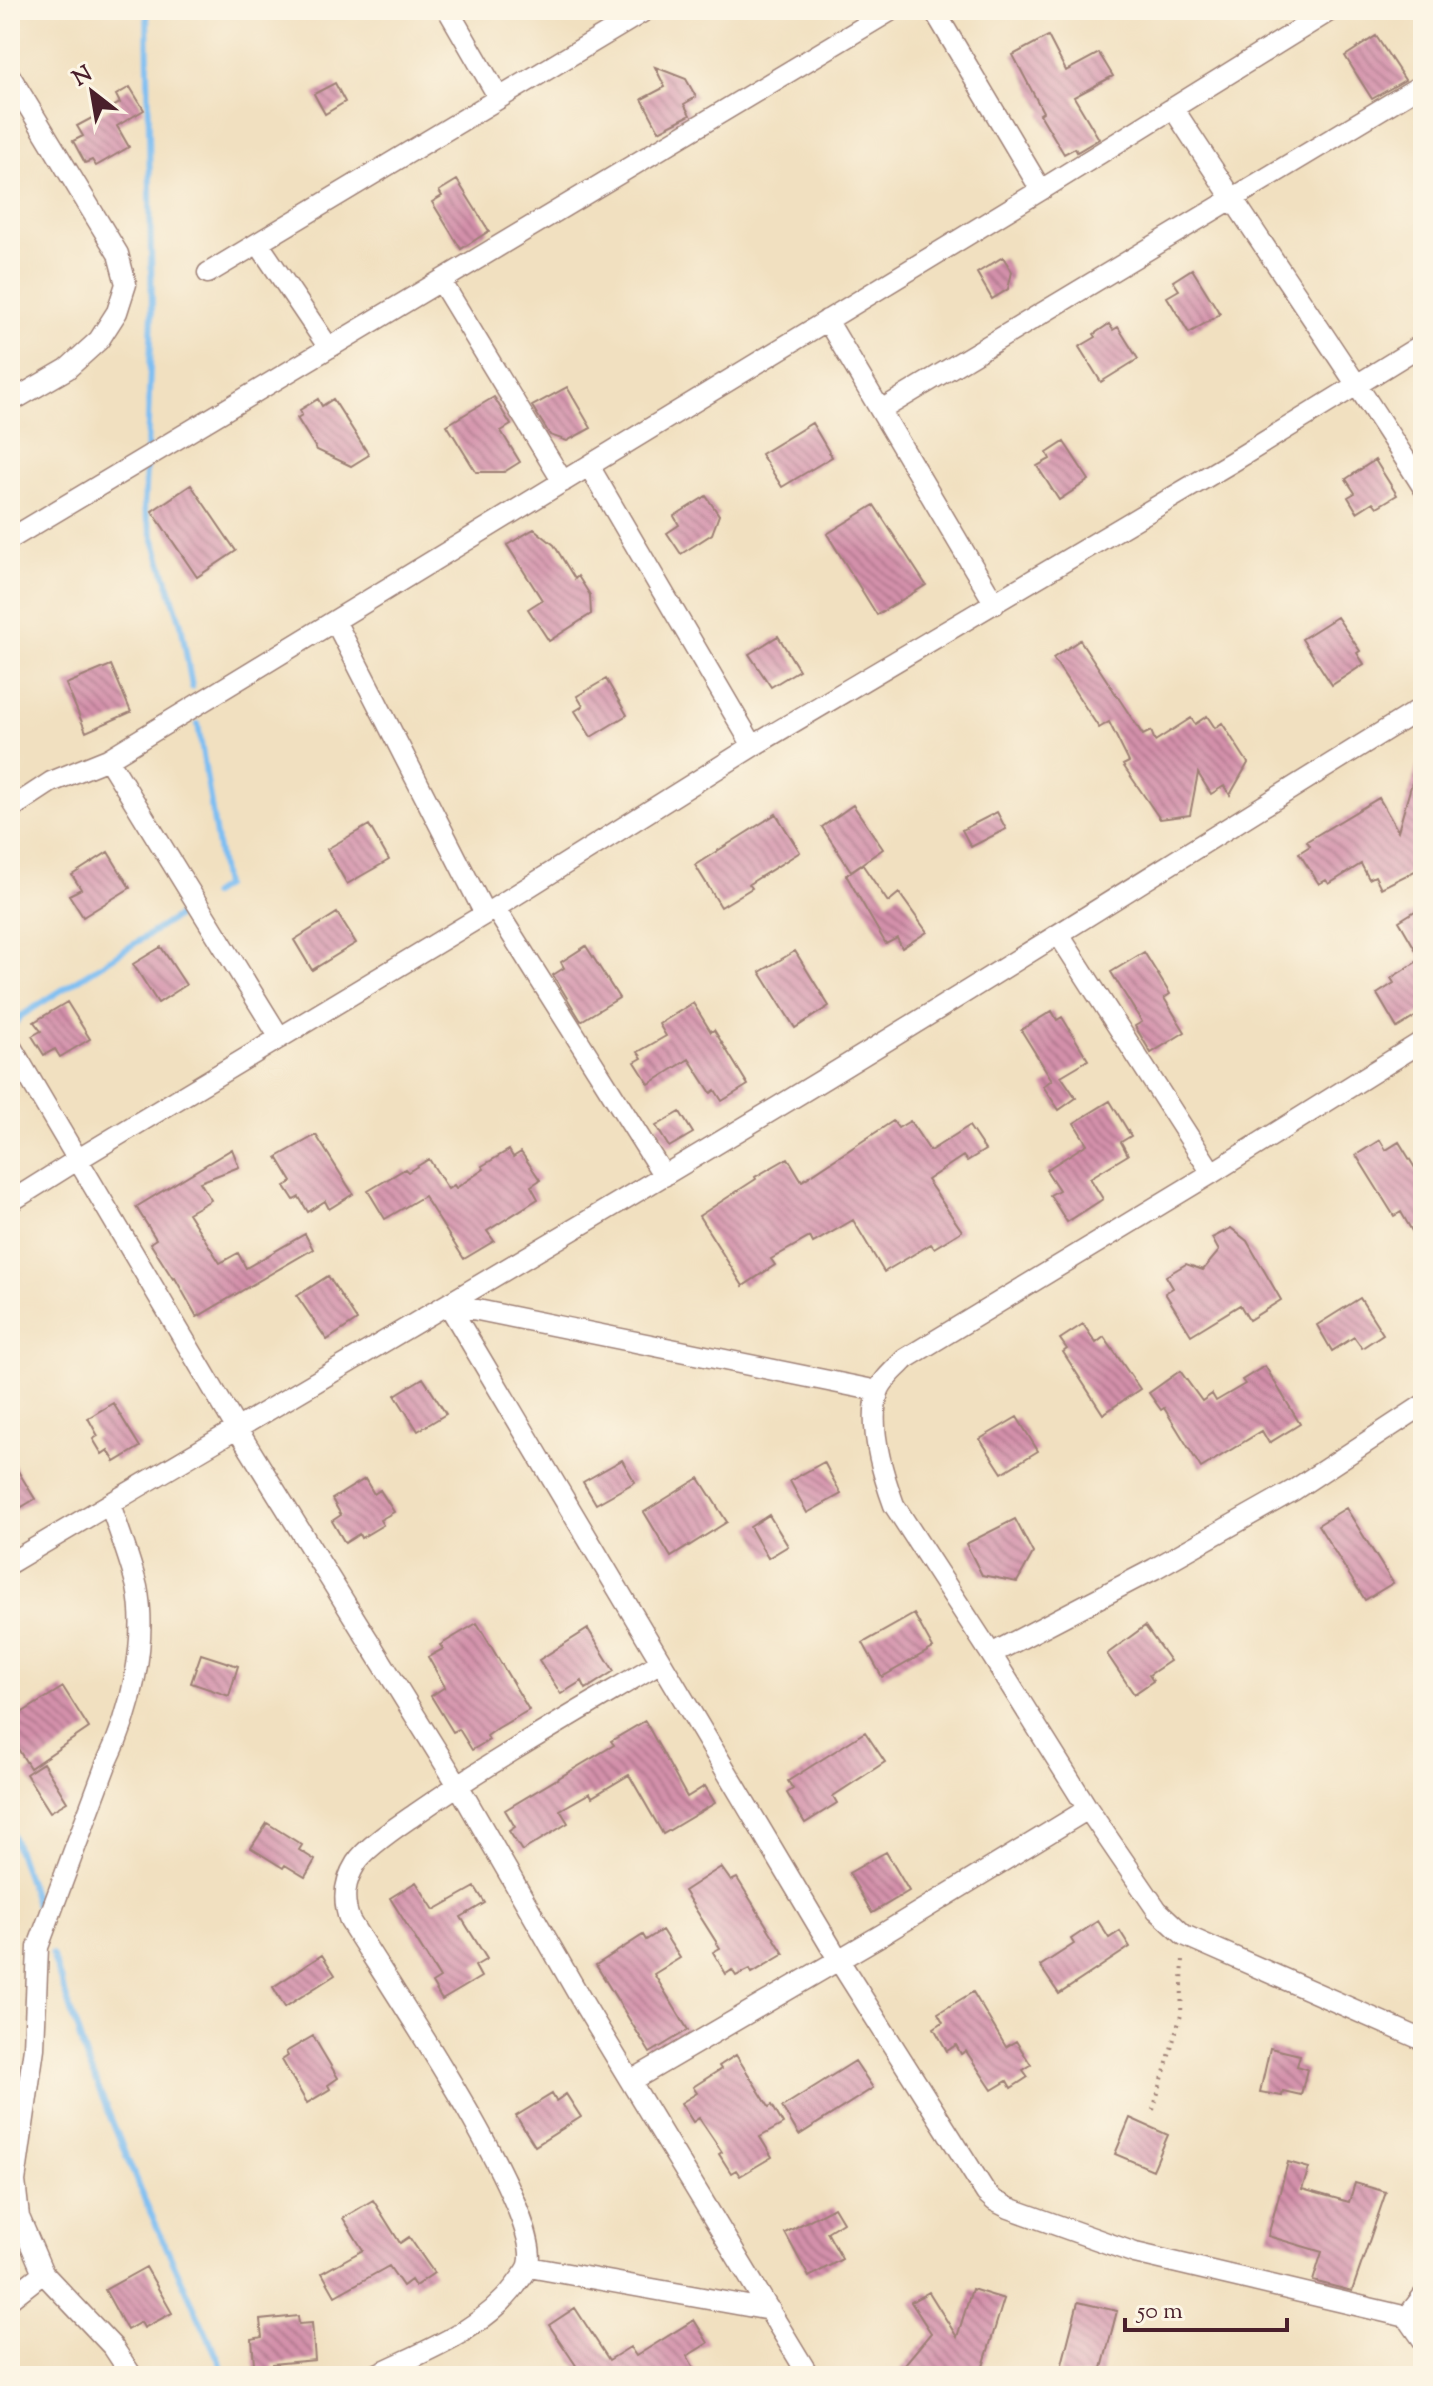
<svg xmlns="http://www.w3.org/2000/svg" width="1433" height="2386" font-family="'Sorts Mill Goudy',serif">
	<style>
		.lines { fill: none; stroke-linecap: round; stroke-linejoin: round }
		.stream { stroke: #7dbef2; stroke-width: 6 }
		.building { fill: url(#building-back-hatch) }
		.street-casing { stroke: #9e8076; stroke-width: 23 }
		.path { stroke: #9e8076; stroke-width: 4; stroke-dasharray: 2 6; stroke-linecap: butt }
		.street { stroke: #fff; stroke-width: 20 }
	</style>
	<defs>
		<pattern id="building-back-hatch" width="6" height="6" patternUnits="userSpaceOnUse" patternTransform="scale(2)"><rect width="6" height="6" fill="#d390aa"/><path d="M-1 5l2 2M0 0l6 6M5-1l2 2" fill="none" stroke="#ad758b"/></pattern>
	</defs>
	<rect width="100%" height="100%" fill="#fcf5e5"/>
	<filter id="ink" filterUnits="userSpaceOnUse"><feTurbulence type="fractalNoise" baseFrequency=".0125" numOctaves="2"/><feDisplacementMap in="SourceGraphic" scale="16" xChannelSelector="R" yChannelSelector="G"/><feConvolveMatrix kernelMatrix="1 2 1 2 8 2 1 2 1" color-interpolation-filters="sRGB"/></filter>
	<filter id="wash" filterUnits="userSpaceOnUse"><feTurbulence type="fractalNoise" baseFrequency=".006" numOctaves="4" result="noise"/><feDisplacementMap in="SourceGraphic" scale="32" xChannelSelector="R" yChannelSelector="G"/><feGaussianBlur stdDeviation="1.8" result="paint"/><feColorMatrix in="noise" values="0 0 0 0 0 0 0 0 0 0 0 0 0 0 0 0 0 1.4 0 .05"/><feComposite in="paint" operator="in"/></filter>
	<g filter="url(#wash)">
		<rect width="100%" height="100%" fill="#f1e0c0"/>
		<g class="lines">
			<!-- stream -->
			<path class="stream" d="M147 450 152 313 147 10
				M146 467 144 509 181 624 192 687
				M198 724 224 886 212 894
				M17 1022 21 1016 181 914
				M10 1828 37 1906
				M52 1954 87 2060 141 2192 226 2376"/>
		</g>
		<g id="blocks">
			<!-- building -->
			<path class="building" d="M1048 36 1066 71 1099 53 1113 76 1074 97 1099 139 1077 152 1075 148 1064 154 1040 114 1043 112 1013 55Z
				M1376 36 1405 80 1372 99 1345 56Z
				M655 67 686 79 696 97 684 104 690 115 659 131 642 99 665 87Z
				M335 83 345 102 325 114 314 94Z
				M130 87 144 110 117 126 129 147 96 166 92 160 85 163 73 141 83 136 77 126 120 103 116 95Z
				M457 180 489 231 461 249 432 202 442 196 439 191Z
				M1003 257 1012 272 1008 289 992 299 977 273Z
				M1192 269 1220 314 1189 333 1167 297 1179 290 1173 281Z
				M1109 324 1113 330 1118 327 1138 359 1101 382 1079 347 1096 337 1094 334Z
				M567 387 591 428 567 441 550 435 532 406Z
				M494 397 511 425 501 431 520 462 504 472H476L447 425Z
				M318 399 322 406 333 399 369 455 351 466 317 450 297 418 302 415 300 410Z
				M812 423 832 457 782 487 761 454Z
				M1064 442 1089 480 1059 500 1037 466 1050 459 1047 453Z
				M1375 460 1397 495 1377 507 1373 502 1357 512 1348 497 1355 493 1346 479Z
				M191 485 236 551 197 577 152 511Z
				M706 496 719 515 712 534 681 554 667 533 679 525 674 516Z
				M874 505 926 585 877 615 827 534Z
				M534 529 554 545 575 579 578 576 590 595 591 614 549 641 528 609 542 600 507 545Z
				M1337 617 1360 651 1357 653 1364 664 1332 685 1302 639Z
				M778 636 799 670 771 687 749 654Z
				M1080 640 1143 735 1151 731 1155 741 1191 718 1195 724 1207 716 1215 728 1222 723 1248 763 1230 795 1224 786 1211 794 1198 773 1190 815 1160 819 1123 765 1129 762 1109 722 1099 728 1053 658Z
				M111 665 131 712 86 732 66 684Z
				M606 679 627 715 591 737 575 711 583 706 577 696Z
				M1418 762H1423V867L1381 888 1375 876 1369 879 1361 864 1329 884 1326 880 1319 884 1299 853 1310 846 1307 841 1379 798 1398 831Z
				M853 805 883 849 851 871 822 827Z
				M997 812 1006 829 971 847 962 830Z
				M776 814 800 852 749 884 752 888 721 907 695 865Z
				M369 825 389 860 347 884 327 849Z
				M108 852 130 888 83 917 69 895 81 889 72 875Z
				M862 864 888 902 899 893 927 932 902 948 897 938 886 944 846 875Z
				M1423 906V1012L1397 1028 1377 994 1394 983 1391 978 1421 959 1399 921Z
				M337 913 356 943 312 970 294 940Z
				M586 946 619 998 581 1021 553 975 564 968 561 962Z
				M161 947 186 985 158 1003 133 964Z
				M795 951 829 1006 795 1028 760 972Z
				M1144 952 1170 994 1164 998 1185 1032 1151 1053 1135 1026 1142 1022 1111 972Z
				M67 1002 90 1039 60 1057 55 1049 44 1055 32 1036 41 1031 34 1022Z
				M693 1003 711 1032 714 1030 748 1085 722 1101 715 1090 711 1093 689 1059 649 1084 635 1062 642 1058 638 1052 666 1036 659 1024Z
				M1052 1011 1057 1020 1062 1017 1088 1060 1061 1076 1076 1098 1059 1110 1043 1086 1052 1080 1021 1030Z
				M1110 1101 1131 1136 1121 1142 1128 1155 1090 1178 1103 1199 1067 1222 1050 1195 1059 1190 1046 1170 1087 1144 1074 1123Z
				M680 1112 693 1133 669 1147 656 1126Z
				M893 1121 898 1128 910 1121 930 1151 969 1126 985 1150 967 1161 963 1156 927 1180 962 1231 934 1248 931 1244 884 1272 853 1220 813 1243 810 1237 771 1259 775 1265 743 1286 699 1216 756 1179 755 1177 788 1158 802 1181Z
				M316 1135 353 1194 329 1209 325 1201 308 1212 299 1197 294 1200 285 1186 292 1182 277 1157Z
				M1380 1140 1386 1150 1399 1142 1423 1181V1224L1412 1231 1401 1212 1394 1216 1356 1155Z
				M232 1149 239 1167 200 1182 211 1200 188 1213 220 1263 238 1253 246 1268 305 1234 313 1249 197 1317 175 1278 173 1279 150 1243 156 1239 136 1207Z
				M509 1150 513 1157 521 1152 540 1180 531 1186 538 1199 487 1231 494 1241 464 1259 424 1196 385 1219 368 1191 405 1169 408 1172 429 1159 448 1189 454 1185 456 1188 484 1169 482 1166Z
				M1231 1228 1247 1241 1281 1300 1249 1320 1240 1305 1191 1335 1165 1293 1173 1288 1166 1276 1186 1264 1203 1270 1219 1251 1212 1238Z
				M328 1276 357 1320 327 1340 297 1296Z
				M1360 1298 1383 1334 1362 1348 1354 1337 1332 1351 1317 1325Z
				M1083 1324 1096 1343 1104 1337 1140 1389 1103 1414 1063 1352 1067 1349 1060 1339Z
				M1265 1366 1300 1424 1269 1443 1262 1431 1201 1468 1164 1408 1161 1410 1149 1393 1180 1371 1202 1401 1212 1394 1216 1401 1245 1384 1242 1380Z
				M423 1378 446 1414 418 1431 395 1395Z
				M113 1403 140 1447 115 1462 108 1450 102 1454 93 1439 98 1436 88 1418Z
				M1017 1417 1038 1451 1002 1473 980 1439Z
				M10 1458 35 1499 10 1514Z
				M622 1460 635 1482 596 1504 583 1482Z
				M824 1462 841 1494 807 1513 790 1481Z
				M699 1478 727 1522 671 1557 644 1512Z
				M365 1479 374 1494 380 1490 394 1512 380 1520 383 1525 361 1538 359 1534 345 1543 332 1521 341 1515 332 1499Z
				M1346 1508 1393 1583 1365 1600 1318 1525Z
				M769 1515 788 1546 768 1558 750 1527Z
				M1015 1519 1033 1553 1017 1582 982 1575 966 1544Z
				M914 1614 933 1648 882 1677 863 1643Z
				M477 1623 529 1710 498 1728 487 1736 489 1740 472 1750 459 1729 453 1732 431 1696 445 1687 428 1657 443 1649 440 1645Z
				M1145 1626 1170 1661 1149 1675 1153 1681 1134 1694 1107 1654Z
				M588 1629 614 1671 586 1689 582 1681 561 1694 539 1660Z
				M201 1654 238 1666 229 1696 191 1683Z
				M63 1687 89 1728 30 1768 10 1736V1720Z
				M645 1721 687 1797 705 1786 715 1803 663 1834 629 1775 592 1797 590 1793 560 1810 568 1823 522 1851 509 1831 515 1827 505 1810 614 1745 611 1741Z
				M865 1732 885 1762 833 1796 837 1803 805 1823 787 1793 793 1789 788 1781Z
				M43 1763 67 1802 50 1812 26 1774Z
				M267 1823 302 1845 299 1850 315 1860 305 1877 285 1865 283 1868 251 1848Z
				M886 1852 909 1891 872 1913 849 1873Z
				M721 1867 731 1881 737 1878 784 1954 752 1973 750 1969 736 1976 732 1970 726 1974 713 1952 720 1948 684 1891Z
				M416 1882 434 1910 475 1887 485 1903 461 1917 487 1959 475 1966 481 1977 442 2000 432 1983 440 1978 390 1898Z
				M1098 1921 1109 1938 1120 1931 1130 1947 1059 1994 1040 1966 1074 1944 1071 1939Z
				M662 1930 680 1958 654 1974 688 2030 650 2053 596 1965 643 1935 646 1940Z
				M322 1955 335 1975 285 2007 273 1987Z
				M973 1992 1006 2047 1016 2041 1031 2065 1023 2070 1028 2077 1011 2088 1007 2081 992 2090 966 2051 961 2054 956 2045 947 2051 934 2028 943 2022 938 2013Z
				M313 2036 338 2078 328 2085 330 2089 307 2103 282 2060 288 2056 286 2052Z
				M1270 2048 1300 2055 1297 2066 1307 2069 1301 2095 1283 2091 1282 2096 1260 2092Z
				M736 2055 769 2107 772 2105 783 2124 760 2137 772 2157 740 2176 736 2170 731 2173 719 2154 722 2152 699 2118 693 2122 681 2103 697 2093 693 2087 721 2069 719 2066Z
				M855 2061 873 2088 799 2135 782 2107Z
				M552 2094 556 2101 566 2094 581 2117 535 2146 516 2116Z
				M1130 2118 1168 2135 1153 2170 1115 2154Z
				M1288 2162 1309 2168 1302 2189 1349 2202 1355 2183 1386 2192 1352 2291 1313 2281 1322 2252 1268 2236Z
				M373 2200 400 2243 409 2237 434 2273 415 2286 411 2280 403 2286 389 2266 335 2296 322 2273 363 2250 343 2218Z
				M834 2207 843 2222 827 2232 842 2259 809 2277 785 2233Z
				M146 2267 172 2313 144 2328 141 2322 127 2330 105 2290Z
				M972 2289 1004 2299 980 2376H895L931 2333 911 2302 929 2292 957 2337Z
				M1078 2302 1117 2311 1100 2376H1059Z
				M575 2308 609 2360 630 2347 636 2356 694 2320 708 2343 687 2356 699 2376H583L549 2325Z
				M298 2316 299 2324 312 2323 315 2360 272 2364 273 2376H255L252 2339 262 2337 260 2320Z"/>
		</g>
	</g>
	<g filter="url(#ink)">
		<use href="#blocks" fill-opacity="0" stroke="#9e8076" stroke-width="2"/>
		<g class="lines">
			<defs>
				<path id="street" d="M448 10 499 98
					M934 10 1041 190
					M10 76 118 254 126 284 117 312 99 340 67 369 10 402
					M1173 108C1255 235 1342 359 1423 487
					M258 243 329 348
					M208 273 646 10
					M441 281 563 482
					M827 320 995 604
					M881 410 1423 84
					M589 466 753 746
					M10 539 892 10
					M335 621 485 914
					M108 759 280 1038
					M10 809 51 782 108 759 1041 190 1331 10
					M495 908 664 1176
					M1059 935 1212 1173
					M1423 1041 1212 1173 905 1359C896 1369 881 1380 878 1393 868 1426 883 1475 894 1505L991 1654 1088 1809 1157 1910 1184 1935 1423 2040
					M10 1045 237 1429 458 1785 585 2006 809 2376
					M10 1202 77 1160 495 908 753 746 1232 462 1423 344
					M448 1304 838 1959 986 2193 995 2201 1009 2208 1135 2253 1407 2317 1423 2340
					M448 1304 878 1391
					M110 1504C119 1531 130 1559 137 1587 148 1641 131 1713 107 1762L38 1947 34 2048 15 2181 19 2217 43 2273 113 2347 132 2376
					M10 1563C267 1410 525 1260 781 1105 997 975 1208 839 1423 707
					M991 1654 1154 1569 1294 1490 1423 1405
					M631 2081 883 1934 1088 1809
					M529 2267 770 2310
					M10 2299 43 2273
					M1407 2317 1423 2296
					M373 2376C424 2351 481 2332 516 2285 520 2279 527 2272 529 2265 544 2211 384 1977 350 1921 342 1900 344 1882 356 1863 367 1846 400 1825 417 1813 496 1758 579 1711 661 1662"/>
			</defs>
			<!-- street casing -->
			<use href="#street" class="street-casing"/>
			<!-- path -->
			<path class="path" d="M1153 2110 1181 2015 1183 1957"/>
			<!-- street -->
			<use href="#street" class="street"/>
		</g>
	</g>
	<!-- margin -->
	<rect width="1433" height="2386" fill="none" stroke="#fcf5e5" stroke-width="40"/>
	<!-- north arrow -->
	<g transform="translate(92 92) rotate(329)" stroke="#fcf5e5" stroke-width="6" paint-order="stroke">
	<path d="M0-6L14 30L0 20L-14 30Z" fill="#4a1f2b"/>
	<text y="-12" font-size="22" font-weight="bold" text-anchor="middle" fill="#4a1f2b">N</text>
	</g>
	<!-- scale -->
	<path d="M1125 2318v12h162v-12" fill="none" stroke="#4a1f2b" stroke-width="4"/>
	<text x="1137" y="2318" font-size="24" fill="#4a1f2b" stroke="#fcf5e5" stroke-width="6" paint-order="stroke">50 m</text>
</svg>
